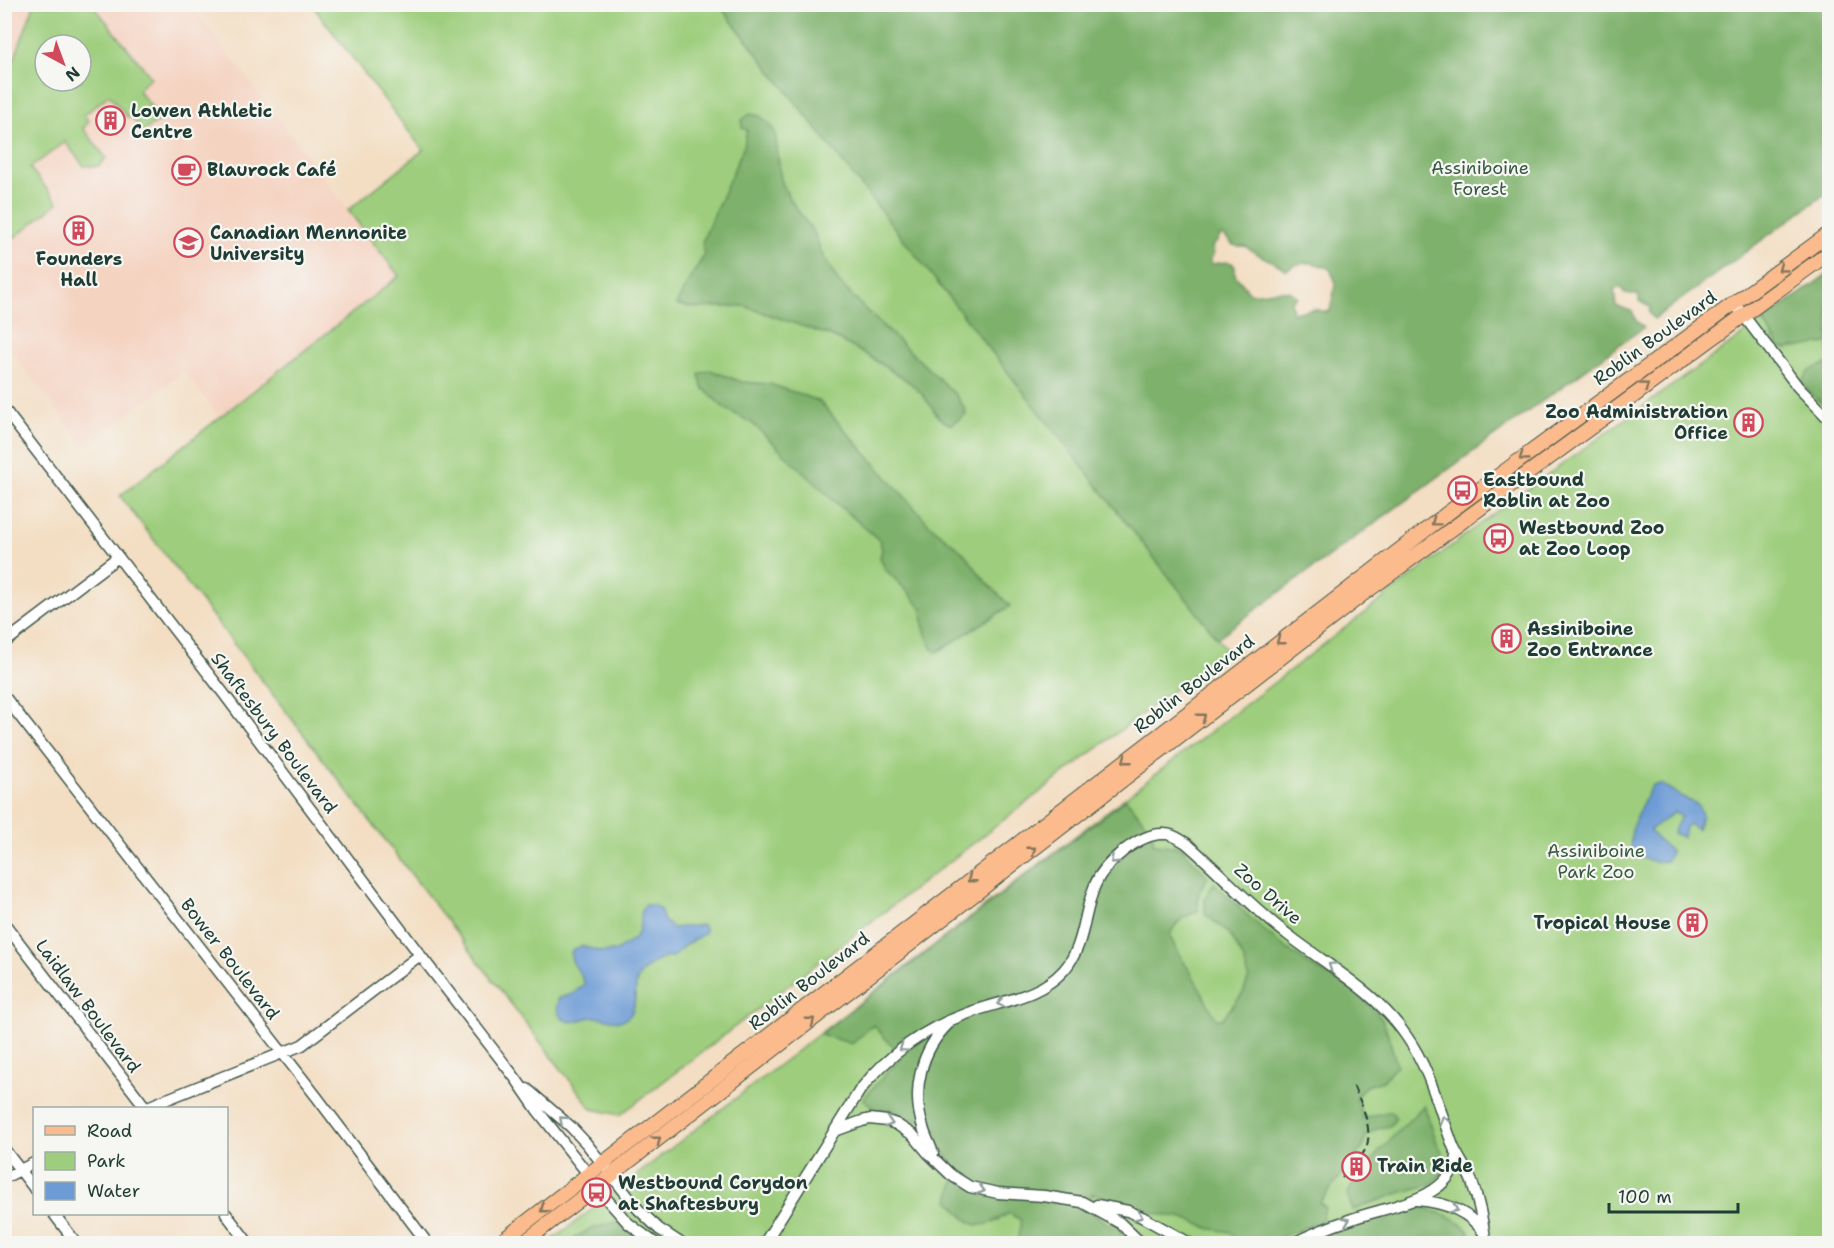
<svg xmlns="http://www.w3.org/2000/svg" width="1834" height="1248" font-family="'Shantell Sans',sans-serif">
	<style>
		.built { fill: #f5d3c1; fill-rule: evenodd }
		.green { fill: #9ece7d; stroke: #5e8658; stroke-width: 1.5; fill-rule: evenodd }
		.forest { fill: #7eb16c; stroke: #4e7750; stroke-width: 1.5; fill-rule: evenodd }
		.water { fill: #6d9bd5; stroke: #466c84; stroke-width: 1.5 }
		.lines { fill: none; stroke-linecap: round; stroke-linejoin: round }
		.minor-casing { stroke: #3f5549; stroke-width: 13 }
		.major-casing { stroke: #3f5549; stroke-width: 16 }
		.minor { stroke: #fff; stroke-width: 10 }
		.major { stroke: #fbbb8d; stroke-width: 14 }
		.rail { stroke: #1f3d34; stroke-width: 2; stroke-dasharray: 9 4.5; stroke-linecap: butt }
		.oneway { stroke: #82765c }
		.oneway2 { stroke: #8f9e9a }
		.labels { text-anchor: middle; stroke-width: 4.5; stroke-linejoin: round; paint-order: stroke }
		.poi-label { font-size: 18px; font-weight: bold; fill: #1f3d34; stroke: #f6f6f2; text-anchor: start }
		.park-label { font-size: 18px; fill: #385a43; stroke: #f6f6f2 }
		.street-label { font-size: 18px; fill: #1f3d34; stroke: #f6f6f2 }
	</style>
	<rect width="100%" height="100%" fill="#f6f6f2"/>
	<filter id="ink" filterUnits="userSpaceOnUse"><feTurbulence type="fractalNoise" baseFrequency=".0167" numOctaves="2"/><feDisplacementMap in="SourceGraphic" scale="12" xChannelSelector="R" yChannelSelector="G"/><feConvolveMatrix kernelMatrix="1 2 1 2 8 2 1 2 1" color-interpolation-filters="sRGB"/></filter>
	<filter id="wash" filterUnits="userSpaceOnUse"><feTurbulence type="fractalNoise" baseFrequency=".008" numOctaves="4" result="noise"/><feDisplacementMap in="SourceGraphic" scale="24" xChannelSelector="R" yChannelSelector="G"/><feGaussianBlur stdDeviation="1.35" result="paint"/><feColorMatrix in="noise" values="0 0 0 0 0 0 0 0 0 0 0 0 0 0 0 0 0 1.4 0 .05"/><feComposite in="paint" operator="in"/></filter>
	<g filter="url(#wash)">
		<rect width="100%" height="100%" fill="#f3dec3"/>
		<!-- built -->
		<path class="built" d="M5 5H191L399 276 219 417 184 371 85 447 5 343ZM45 45H81V81H45Z"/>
		<!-- green -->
		<path class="green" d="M34 5H93L151 77 138 90 161 119 143 132 131 116 128 118 109 95 84 115 89 122 83 128 106 158 99 166H84L65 142 30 168 58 203 5 245V85ZM45 45H81V81H45Z
			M312 5H723L1226 649 620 1115 592 1109 120 496 399 276 348 210 423 150Z
			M1829 273V1243L547 1244 1486 519Z"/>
		<!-- forest -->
		<path class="forest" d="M719 5H1829V191L1654 319 1649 313 1650 307 1639 301V295L1625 293 1620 287 1614 289 1616 306 1631 311 1633 313 1636 321 1644 327 1217 638ZM1223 235C1234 243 1228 247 1245 246 1257 256 1274 261 1287 270 1301 259 1315 262 1330 269L1336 283 1330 311 1326 312 1314 309 1293 313 1291 302 1297 297C1288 284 1265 295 1250 293L1235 275V267L1232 263 1227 262 1212 264 1210 261 1214 253 1212 246 1216 243 1220 236Z
			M750 114 760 116 768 123 775 132 781 180 789 198 815 234 821 252 838 281 863 307 955 394 964 407 966 414 951 425 940 419 923 395 909 382 867 355 831 336 744 306 695 308 676 305 690 278 704 256 702 242 744 146 747 130 742 128V120Z
			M1829 273V341L1826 343 1787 349 1779 347 1763 321Z
			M1829 363V410L1801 384C1807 370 1815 367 1829 363Z
			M710 370 742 382 770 384 819 401 929 524 965 554 982 577 1010 606 937 652 931 648 926 634 923 624 922 609 909 593 885 569 880 557 882 550 880 541 834 501 752 423 724 408 702 387 699 374Z
			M1126 799 1151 830 1154 844 1181 847 1208 877 1199 891 1198 911C1185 916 1174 922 1170 936L1176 949 1197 983 1216 1019H1222L1243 993 1249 977 1243 958 1229 933 1205 914V899L1214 883C1240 909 1272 940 1304 961 1328 977 1365 992 1381 1018 1388 1030 1392 1051 1397 1065L1383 1081 1366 1086 1356 1097 1363 1118 1391 1111 1396 1118 1390 1126 1379 1128 1366 1135 1362 1149 1320 1202 1325 1208 1322 1221 1266 1243H1239L1230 1232 1207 1228 1184 1218 1157 1214 1092 1193 1090 1211 1124 1235 1129 1243H1017L1021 1220 1009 1213C976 1234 972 1227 949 1200L957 1171 936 1140 929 1122 916 1121 910 1123 893 1110H877L863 1099 902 1056 873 1025 852 1044 820 1034Z
			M1424 1105 1437 1143 1449 1164 1445 1171 1429 1185 1399 1193 1353 1210 1347 1194C1367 1161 1397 1133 1424 1105Z
			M1417 1207C1438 1211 1469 1220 1474 1243L1316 1244V1240L1353 1224Z
			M618 1221 643 1243 566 1244 588 1230Z"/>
		<!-- water -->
		<path class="water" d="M1661 784 1686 799 1698 805 1702 815 1697 829 1689 824 1685 827 1683 837 1673 833 1681 816 1675 812 1650 830C1655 840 1664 843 1671 852L1666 861C1653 863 1643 860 1632 852 1626 830 1642 804 1652 786Z
			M645 905H652L660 909 664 921 673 928 702 925 705 928V933L685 945 673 957C665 957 658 960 651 965 646 969 641 972 638 978 633 990 639 1015 623 1020 614 1023 604 1017 595 1017 584 1017 574 1026 563 1019 556 1013 556 1006 559 998L572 994 584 985C584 971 567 965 572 950L582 946 602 952 616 951 635 938 639 930 642 909Z"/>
	</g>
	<g filter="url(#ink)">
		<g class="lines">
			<defs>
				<path id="minor" d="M1734 303 1798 387 1830 420
					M4 409 224 694 420 955 516 1079 538 1111 588 1174 604 1196 628 1223 656 1244
					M4 643 118 557
					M4 696 316 1096 428 1244
					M4 923 146 1108
					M527 1089 571 1127 586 1143 638 1209 659 1229 682 1244
					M145 1108 302 1045 420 955
					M835 1131 862 1121 870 1119 887 1121 896 1124 913 1135 929 1154 951 1175 970 1187 998 1193 1044 1196 1082 1202 1120 1223 1142 1244
					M4 1149 34 1188
					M933 1153C930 1144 925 1136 923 1127 911 1090 921 1050 949 1023
					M4 1178 34 1163
					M1417 1200C1443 1202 1469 1211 1484 1233
					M1097 1205 1128 1211 1142 1217 1191 1244
					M54 1214 77 1244
					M226 1214 249 1244
					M764 1244 860 1090C888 1055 924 1029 966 1014 999 1001 1039 998 1064 970 1085 946 1083 914 1095 885 1104 863 1140 832 1165 834 1173 834 1179 839 1186 843 1220 872 1251 907 1287 934 1329 967 1377 992 1407 1037 1430 1070 1439 1109 1453 1146 1458 1158 1467 1169 1472 1182 1479 1202 1483 1222 1486 1244
					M1292 1244C1311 1234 1331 1226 1352 1219 1387 1206 1449 1201 1457 1157"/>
				<path id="major" d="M498 1244 1445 515 1830 233
					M522 1244 1363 594 1830 252"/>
			</defs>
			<!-- minor casing -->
			<use href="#minor" class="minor-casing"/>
			<!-- major casing -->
			<use href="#major" class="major-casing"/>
			<!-- minor -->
			<use href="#minor" class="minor"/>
			<!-- major -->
			<use href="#major" class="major"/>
			<!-- rail -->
			<path class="rail" d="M1342 1178C1349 1169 1361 1159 1366 1148 1374 1129 1360 1100 1352 1083"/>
		</g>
		<!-- one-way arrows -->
		<defs><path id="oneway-chevron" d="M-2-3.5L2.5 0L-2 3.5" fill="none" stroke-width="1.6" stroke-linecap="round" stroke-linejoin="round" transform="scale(1.5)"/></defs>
		<g class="oneway">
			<use href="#oneway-chevron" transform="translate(1782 268) rotate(144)"/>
			<use href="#oneway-chevron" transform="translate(1645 386) rotate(-36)"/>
			<use href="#oneway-chevron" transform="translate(1523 457) rotate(144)"/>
			<use href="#oneway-chevron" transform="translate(1435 522) rotate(143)"/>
			<use href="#oneway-chevron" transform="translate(1280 641) rotate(142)"/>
			<use href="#oneway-chevron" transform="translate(1202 717) rotate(-38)"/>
			<use href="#oneway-chevron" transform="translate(1126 760) rotate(142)"/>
			<use href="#oneway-chevron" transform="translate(1032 850) rotate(-38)"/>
			<use href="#oneway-chevron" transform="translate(971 879) rotate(142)"/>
			<use href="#oneway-chevron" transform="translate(811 1021) rotate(-38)"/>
			<use href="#oneway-chevron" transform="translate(657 1140) rotate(-38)"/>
			<use href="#oneway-chevron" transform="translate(544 1209) rotate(142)"/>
		</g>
		<g class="oneway2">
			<use href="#oneway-chevron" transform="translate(1114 860) rotate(137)"/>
			<use href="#oneway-chevron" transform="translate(1332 966) rotate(-145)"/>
			<use href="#oneway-chevron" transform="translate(1001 1003) rotate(164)"/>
			<use href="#oneway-chevron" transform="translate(903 1048) rotate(145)"/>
			<use href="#oneway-chevron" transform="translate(563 1120) rotate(-139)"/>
			<use href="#oneway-chevron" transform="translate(1444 1120) rotate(-108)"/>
			<use href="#oneway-chevron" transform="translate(889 1123) rotate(18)"/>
			<use href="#oneway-chevron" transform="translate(981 1190) rotate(16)"/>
			<use href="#oneway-chevron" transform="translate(1454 1209) rotate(26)"/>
			<use href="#oneway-chevron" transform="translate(1139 1216) rotate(24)"/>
			<use href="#oneway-chevron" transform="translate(1346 1221) rotate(-21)"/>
		</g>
	</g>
	<!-- icons -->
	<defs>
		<symbol id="building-ring" viewBox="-11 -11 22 22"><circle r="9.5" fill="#f6f6f2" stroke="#d1495b" stroke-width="1.5"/><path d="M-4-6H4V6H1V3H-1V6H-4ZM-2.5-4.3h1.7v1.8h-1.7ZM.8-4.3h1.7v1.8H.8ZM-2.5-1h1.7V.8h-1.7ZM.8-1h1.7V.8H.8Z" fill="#d1495b"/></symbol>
		<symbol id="cafe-ring" viewBox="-11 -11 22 22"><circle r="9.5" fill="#f6f6f2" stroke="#d1495b" stroke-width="1.5"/><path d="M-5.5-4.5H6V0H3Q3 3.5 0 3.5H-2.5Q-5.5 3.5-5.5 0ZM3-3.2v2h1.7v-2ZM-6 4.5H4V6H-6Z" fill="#d1495b"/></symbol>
		<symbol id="university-ring" viewBox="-11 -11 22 22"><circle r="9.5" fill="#f6f6f2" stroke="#d1495b" stroke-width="1.5"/><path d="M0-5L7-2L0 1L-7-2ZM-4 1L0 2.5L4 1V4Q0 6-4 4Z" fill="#d1495b"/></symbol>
		<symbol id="bus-ring" viewBox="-11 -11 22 22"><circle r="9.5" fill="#f6f6f2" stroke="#d1495b" stroke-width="1.5"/><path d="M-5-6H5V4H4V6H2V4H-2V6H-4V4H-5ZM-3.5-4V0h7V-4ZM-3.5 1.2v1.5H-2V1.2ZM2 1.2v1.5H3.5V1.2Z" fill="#d1495b"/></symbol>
	</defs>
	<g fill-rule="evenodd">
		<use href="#building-ring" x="94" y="104" width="33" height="33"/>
		<use href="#cafe-ring" x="170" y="154" width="33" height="33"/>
		<use href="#building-ring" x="62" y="214" width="33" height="33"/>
		<use href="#university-ring" x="172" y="226" width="33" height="33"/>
		<use href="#building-ring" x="1732" y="406" width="33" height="33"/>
		<use href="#bus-ring" x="1446" y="474" width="33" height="33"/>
		<use href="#bus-ring" x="1482" y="522" width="33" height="33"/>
		<use href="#building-ring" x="1490" y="622" width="33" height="33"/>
		<use href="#building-ring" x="1676" y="906" width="33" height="33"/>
		<use href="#building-ring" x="1340" y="1150" width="33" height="33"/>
		<use href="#bus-ring" x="580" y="1176" width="33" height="33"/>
	</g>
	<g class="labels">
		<!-- poi labels -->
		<g class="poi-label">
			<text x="131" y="117">Lowen Athletic<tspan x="131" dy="21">Centre</tspan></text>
			<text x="207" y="176">Blaurock Café</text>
			<text x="210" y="239">Canadian Mennonite<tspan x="210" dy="21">University</tspan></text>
			<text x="79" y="265" text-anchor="middle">Founders<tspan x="79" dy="21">Hall</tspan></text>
			<text x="1728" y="418" text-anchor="end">Zoo Administration<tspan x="1728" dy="21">Office</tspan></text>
			<text x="1483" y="486">Eastbound<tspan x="1483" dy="21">Roblin at Zoo</tspan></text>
			<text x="1519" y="534">Westbound Zoo<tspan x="1519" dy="21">at Zoo Loop</tspan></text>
			<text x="1527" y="635">Assiniboine<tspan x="1527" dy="21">Zoo Entrance</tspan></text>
			<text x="1671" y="929" text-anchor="end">Tropical House</text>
			<text x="1377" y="1172">Train Ride</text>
			<text x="618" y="1189">Westbound Corydon<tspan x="618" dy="21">at Shaftesbury</tspan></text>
		</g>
		<!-- park labels -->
		<g class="park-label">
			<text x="1480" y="174">Assiniboine<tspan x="1480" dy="21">Forest</tspan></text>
			<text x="1596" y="857">Assiniboine<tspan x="1596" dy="21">Park Zoo</tspan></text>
		</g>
		<!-- street labels -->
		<g class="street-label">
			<text transform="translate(1655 338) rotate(-36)" y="6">Roblin Boulevard</text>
			<text transform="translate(1194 684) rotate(-38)" y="6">Roblin Boulevard</text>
			<text transform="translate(274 733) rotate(53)" y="6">Shaftesbury Boulevard</text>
			<text transform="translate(1268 894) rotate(41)" y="6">Zoo Drive</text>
			<text transform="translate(230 959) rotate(52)" y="6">Bower Boulevard</text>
			<text transform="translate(809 981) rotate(-38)" y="6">Roblin Boulevard</text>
			<text transform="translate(88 1006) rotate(53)" y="6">Laidlaw Boulevard</text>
		</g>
	</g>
	<!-- margin -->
	<rect width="1834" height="1248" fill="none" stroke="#f6f6f2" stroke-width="24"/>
	<!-- legend -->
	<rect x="33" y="1107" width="195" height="108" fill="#f6f6f2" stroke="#a0aca6" stroke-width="1.5"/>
	<rect x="45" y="1126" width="30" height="9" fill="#fbbb8d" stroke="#a0aca6" stroke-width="1.5"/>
	<text x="87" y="1137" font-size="18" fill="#1f3d34">Road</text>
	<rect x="45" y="1152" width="30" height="18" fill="#9ece7d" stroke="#a0aca6" stroke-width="1.5"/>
	<text x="87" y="1167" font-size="18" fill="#1f3d34">Park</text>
	<rect x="45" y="1182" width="30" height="18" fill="#6d9bd5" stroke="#a0aca6" stroke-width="1.5"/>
	<text x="87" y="1197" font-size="18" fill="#1f3d34">Water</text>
	<!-- north arrow -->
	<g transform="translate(63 63) rotate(139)"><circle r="28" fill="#f6f6f2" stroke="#a0aca6" stroke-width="1.5"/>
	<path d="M0-4.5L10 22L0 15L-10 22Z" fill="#d1495b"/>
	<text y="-9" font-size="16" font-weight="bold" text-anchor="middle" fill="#1f3d34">N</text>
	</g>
	<!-- scale -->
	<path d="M1609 1203v9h129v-9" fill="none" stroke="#1f3d34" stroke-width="3"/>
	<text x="1618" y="1203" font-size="18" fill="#1f3d34" stroke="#f6f6f2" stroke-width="4.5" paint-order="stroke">100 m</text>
</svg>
